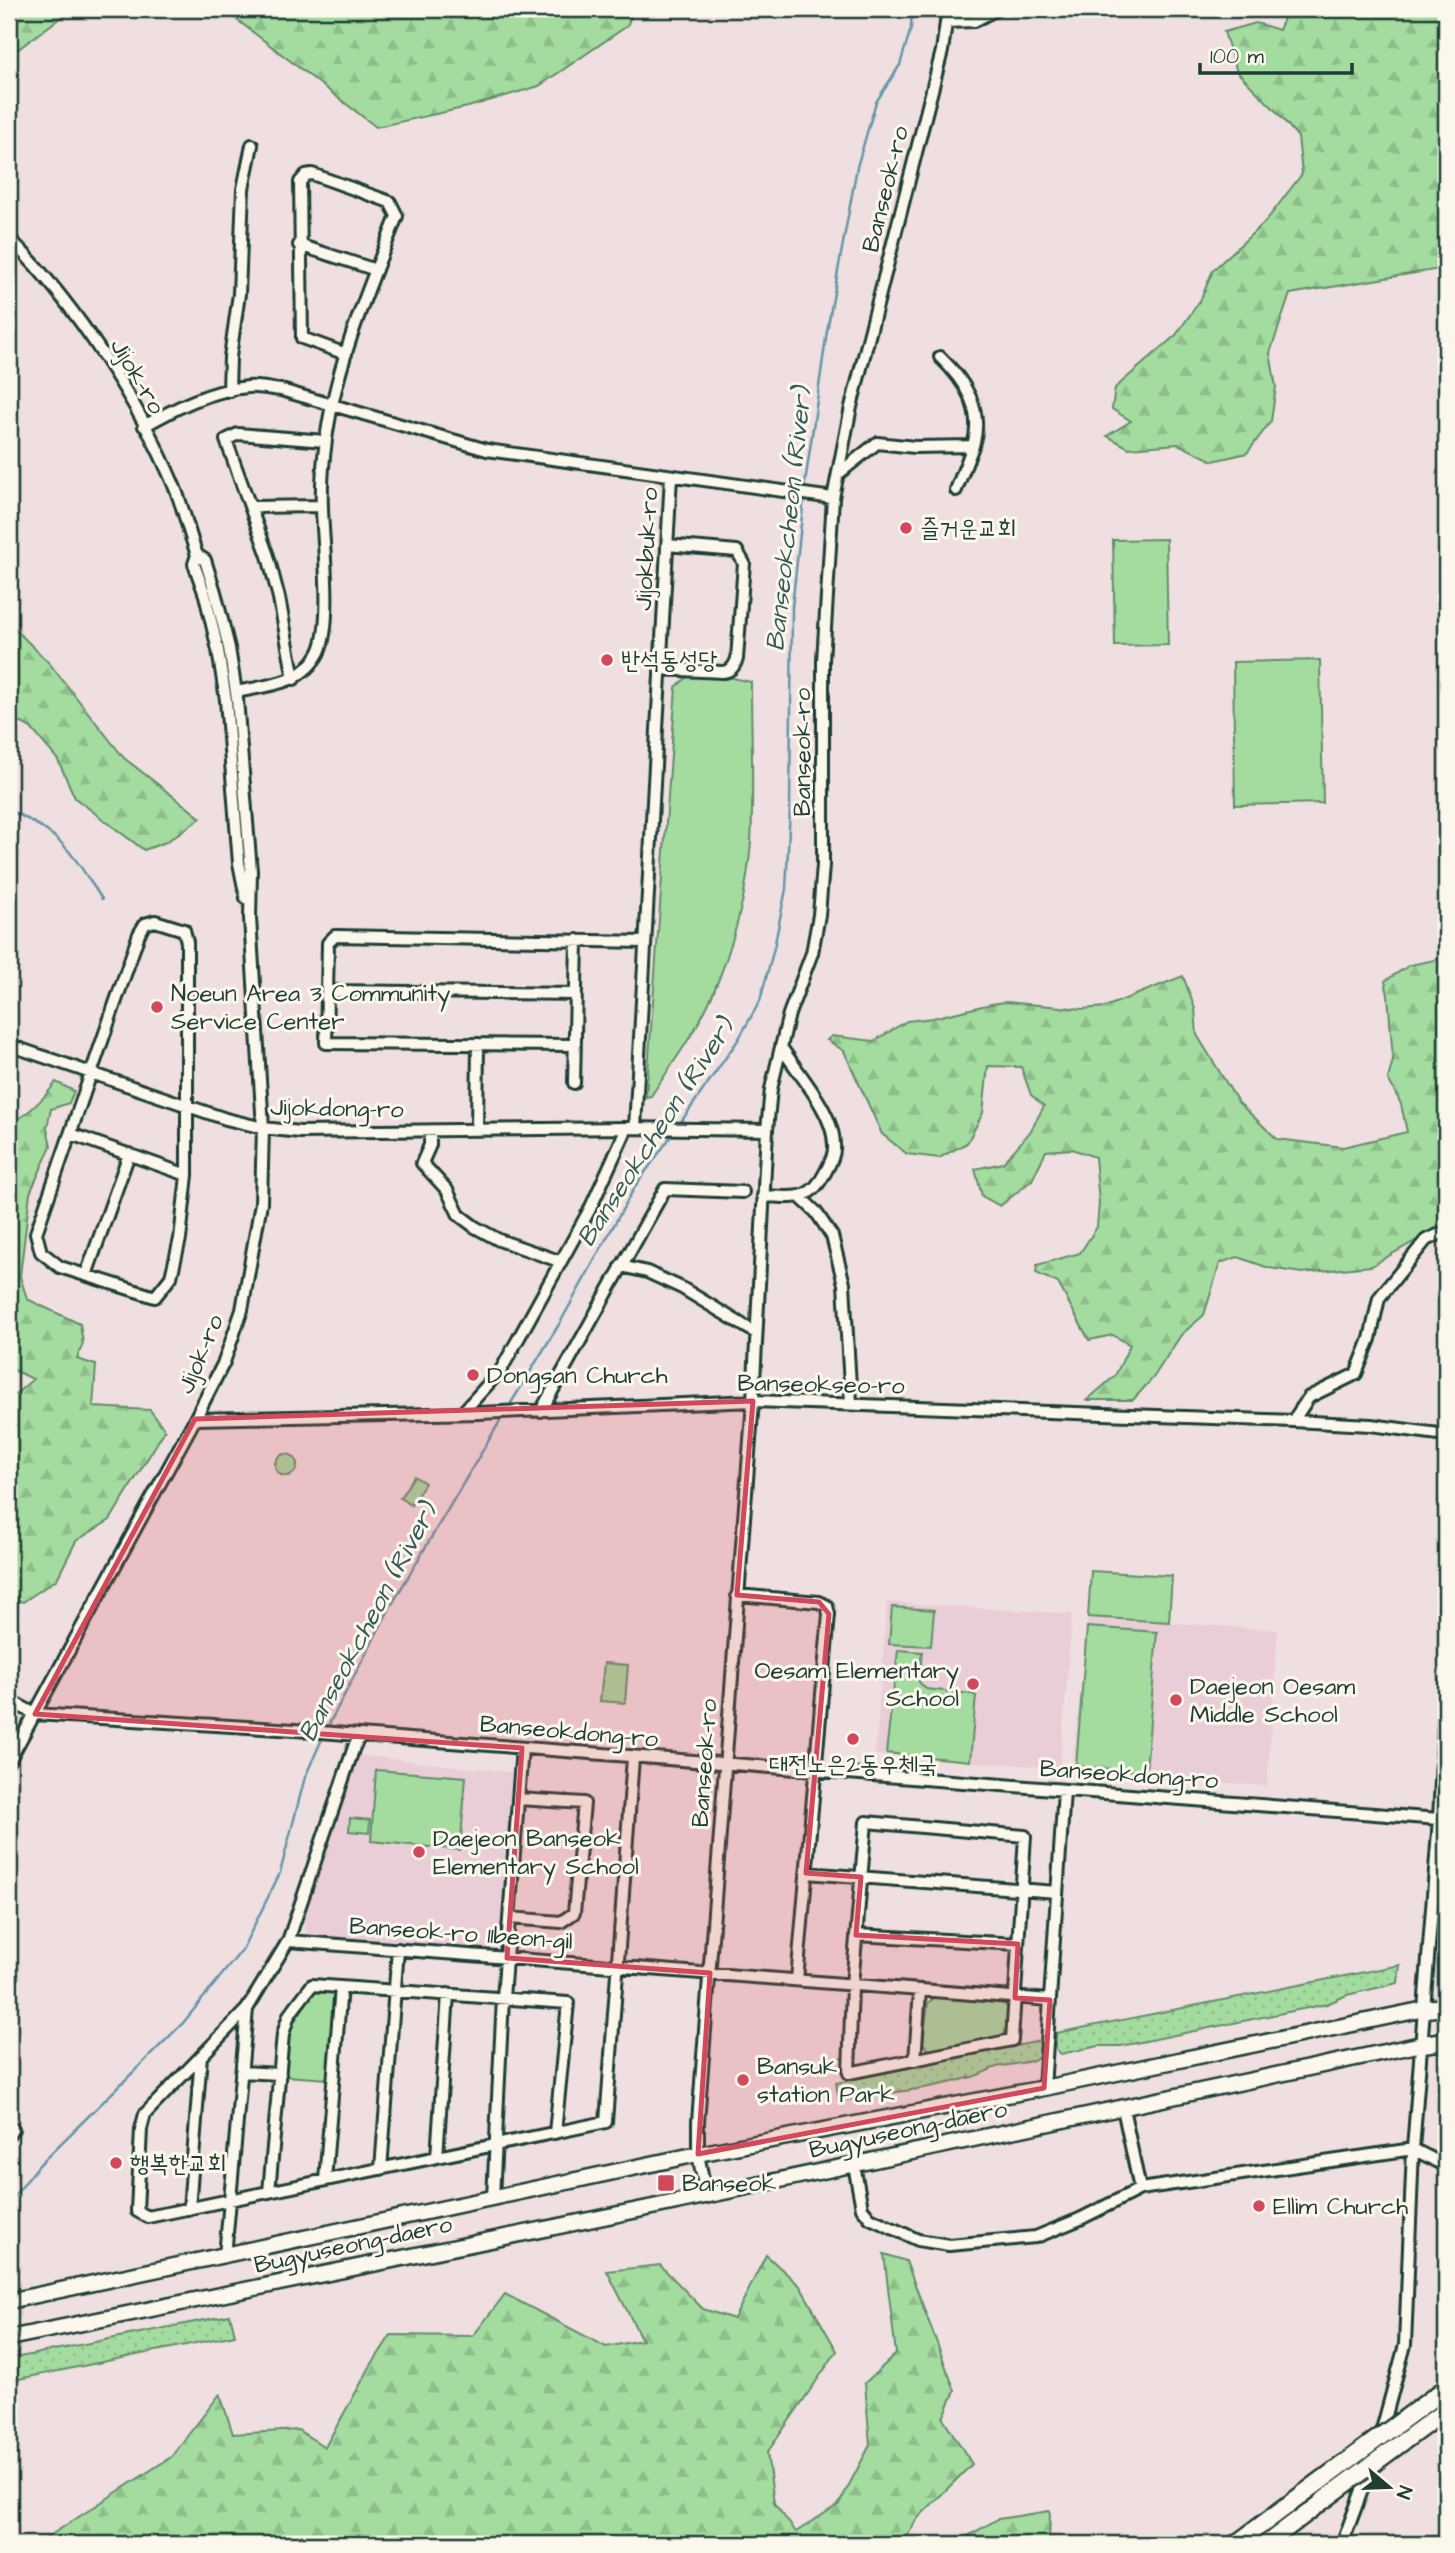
<svg xmlns="http://www.w3.org/2000/svg" width="1455" height="2553" font-family="'Architects Daughter','Poor Story',sans-serif">
	<style>
		.built { fill: #e9ced7 }
		.grass { fill: url(#grass-dots); stroke: #628c6a; stroke-width: 2 }
		.forest { fill: url(#forest-firs); stroke: #628c6a; stroke-width: 2 }
		.green { fill: #a4dca0; stroke: #628c6a; stroke-width: 2 }
		.lines { fill: none; stroke-linecap: round; stroke-linejoin: round }
		.stream { stroke: #6596a8; stroke-width: 2.5 }
		.minor-casing { stroke: #1f3d34; stroke-width: 16 }
		.major-casing { stroke: #1f3d34; stroke-width: 19 }
		.highway-casing { stroke: #1f3d34; stroke-width: 21 }
		.minor { stroke: #fbf7ec; stroke-width: 10 }
		.major { stroke: #fbf7ec; stroke-width: 14 }
		.highway { stroke: #fbf7ec; stroke-width: 16 }
		.highway-bridge-casing { stroke: #1f3d34; stroke-width: 21; stroke-linecap: butt }
		.highway-bridge { stroke: #fbf7ec; stroke-width: 16 }
		.marked { fill: #d1495b; fill-opacity: 0.2; stroke: #d1495b; stroke-width: 5; stroke-linejoin: round }
		.poi-dot { fill: #d1495b; stroke: #fbf7ec; stroke-width: 2.5 }
		.labels { text-anchor: middle; stroke-width: 6; stroke-linejoin: round; paint-order: stroke }
		.street-label { font-size: 24px; fill: #1f3d34; stroke: #fbf7ec }
		.poi-label { font-size: 24px; fill: #1f3d34; stroke: #fbf7ec; text-anchor: start }
		.water-label { font-size: 26px; font-style: italic; fill: #365b5b; stroke: #fbf7ec }
	</style>
	<defs>
		<pattern id="grass-dots" width="8" height="8" patternUnits="userSpaceOnUse" patternTransform="scale(1.75)"><rect width="8" height="8" fill="#a4dca0"/><path d="M2 2h.1M6 6h.1" fill="none" stroke="#8dbe8a" stroke-width="1.8" stroke-linecap="round"/></pattern>
		<pattern id="forest-firs" width="22" height="20" patternUnits="userSpaceOnUse" patternTransform="scale(1.75)"><rect width="22" height="20" fill="#a4dca0"/><path d="M5 1l3.5 6h-7zM16 11l3.5 6h-7z" fill="#8dbe8a"/></pattern>
	</defs>
	<rect width="100%" height="100%" fill="#f0dfe0"/>
	<filter id="ink" filterUnits="userSpaceOnUse"><feTurbulence type="fractalNoise" baseFrequency=".0143" numOctaves="2"/><feDisplacementMap in="SourceGraphic" scale="14" xChannelSelector="R" yChannelSelector="G"/><feConvolveMatrix kernelMatrix="1 2 1 2 8 2 1 2 1" color-interpolation-filters="sRGB"/></filter>
	<g filter="url(#ink)">
		<!-- built -->
		<path class="built" d="M887 1602 1072 1614 1060 1768 875 1755Z
			M1088 1617 1278 1630 1267 1786 1072 1771Z
			M358 1755 517 1773 502 1946 497 1950 308 1936 303 1924Z"/>
		<!-- grass -->
		<path class="grass" d="M1400 1965 1398 1983 1347 1995 1327 2004 1121 2046H1099L1061 2054 1056 2049V2033Z
			M1040 2041 1039 2057C1027 2065 1011 2063 997 2067 989 2069 981 2075 972 2077 928 2090 883 2093 839 2101L836 2083Z
			M230 2315 235 2335 9 2381V2359Z"/>
		<!-- forest -->
		<path class="forest" d="M9 9H72L9 56Z
			M223 9H634L627 26 539 86 468 107 376 127Z
			M1288 9H1446V268L1290 294 1270 353 1276 387 1271 421 1247 453 1213 461 1178 444 1129 448 1107 436 1131 421 1112 409 1115 388 1176 335 1201 299 1213 270 1265 222 1302 174 1298 137 1275 110 1237 72 1224 32 1256 23 1279 30Z
			M9 623 49 663 124 758 201 818 166 842 144 850 75 798 58 760 31 728 9 716Z
			M1446 952V1218L1443 1225 1371 1266 1302 1273 1269 1268 1238 1257 1220 1263 1204 1315 1181 1335 1153 1378 1133 1400H1087L1115 1376 1130 1345 1113 1335 1089 1340 1058 1283 1036 1273 1037 1265 1080 1253 1097 1227 1099 1203 1095 1157 1072 1149 1046 1151 1032 1180 1000 1206 982 1196 975 1169 1003 1163 1030 1132 1044 1106 1031 1095 1021 1067 988 1066 983 1113 967 1143 939 1158 907 1154 882 1134 844 1051 827 1040 832 1036 874 1041 907 1021 933 1018 991 1004 1006 1002 1083 1009 1105 1007 1183 976 1195 1009 1197 1035 1238 1102 1277 1139 1343 1147 1407 1132 1401 1104 1388 1079 1393 1060 1388 995 1385 981 1410 965 1435 960Z
			M56 1082 74 1091 69 1103 51 1109 47 1128 51 1146 30 1193 20 1276 27 1299 80 1324 83 1343 77 1359 96 1365 93 1407 150 1410 165 1430 110 1520 76 1541 57 1579 23 1602 9 1598V1400L33 1379 9 1368V1124C29 1114 43 1100 56 1082Z
			M884 2254 906 2261 955 2391 943 2418 972 2464 916 2520 903 2544H37L171 2457 220 2394 233 2434 298 2430 325 2447 370 2367 391 2335 473 2336 505 2294 606 2347 642 2340 607 2271 660 2265 703 2309 734 2319 766 2255 800 2286 837 2351 767 2453 774 2503 796 2532 839 2504 870 2445 865 2383 896 2354Z
			M1050 2511 1049 2544H954L998 2519Z"/>
		<!-- green -->
		<path class="green" d="M1166 539 1168 645 1115 646 1113 540Z
			M1320 660 1323 803 1235 805 1233 662Z
			M687 677 733 678 751 682C751 736 754 789 751 842 747 894 732 949 712 996 696 1032 672 1064 651 1096L646 1097 676 687Z
			M275 1465a11 11 0 1 1 22 0a11 11 0 1 1-22 0Z
			M414 1476 425 1483 411 1505 400 1498Z
			M1091 1571 1172 1576 1169 1622 1088 1617Z
			M892 1607 934 1610 931 1646 889 1644Z
			M1087 1627 1157 1632 1146 1772 1076 1766Z
			M898 1650 922 1652 919 1682 926 1689 972 1694 976 1696 970 1761 886 1753Z
			M604 1663 628 1665 625 1703 600 1701Z
			M376 1770 466 1777 460 1850 371 1841Z
			M350 1818 370 1820 369 1833 349 1831Z
			M315 1990H330L334 1994 328 2079 286 2076 289 2030Z
			M935 1997 1003 2002 1008 2008 1007 2032 1000 2038 930 2051 923 2043 928 2003Z"/>
		<g class="lines">
			<!-- stream -->
			<path class="stream" d="M804 490 827 331 857 167 876 102 900 65 911 28 912 9
				M9 810C64 835 70 851 102 899
				M678 1126 738 1040 760 1001 774 948 786 889 790 808 792 607 804 497
				M508 1408 561 1321 636 1185 674 1132
				M327 1728 392 1604 503 1416
				M9 2203 39 2165 183 2023 242 1950 280 1873 305 1777 323 1737"/>
			<defs>
				<path id="minor" d="M947 22 974 21 997 9
					M9 238C75 303 139 402 175 488 184 510 189 533 197 555L194 564 205 595 218 650 226 700 239 863 246 898
					M299 245 376 270
					M940 357C965 381 984 410 973 446
					M229 391 230 357 239 294 243 189 252 145
					M144 426C176 408 210 390 248 387 258 386 270 389 281 390L487 450 833 498
					M838 474 877 443 915 447 973 446 956 490
					M252 507 322 506
					M660 669 723 672C731 671 734 667 737 659L744 563 737 551 667 545
					M294 679 279 598 268 556 226 440 238 434 325 441
					M236 692C268 685 302 685 319 652 333 623 323 543 322 509 321 486 323 462 326 440 336 363 369 288 397 216L390 202 312 174 306 175 300 182 302 338 346 354
					M155 921 184 930 187 942V1175L180 1239 171 1277 155 1297 60 1267 41 1252 36 1233 139 934 145 924Z
					M327 991 576 994
					M9 1045 226 1119 263 1128 300 1132 627 1128 767 1130
					M575 1045 326 1043 328 943 335 936 645 942
					M574 1083 577 940
					M635 1128 671 476
					M477 1130 478 1044
					M430 1131V1145L422 1163 447 1190 459 1215 475 1227 499 1240 559 1261
					M71 1134 187 1175
					M763 1196C795 1197 810 1203 826 1171 830 1163 835 1155 834 1145 834 1113 798 1073 781 1047
					M800 1197 816 1212 832 1236 844 1284 851 1403
					M621 1266 647 1272 682 1288 756 1333
					M86 1275 129 1154
					M541 1411 665 1189 743 1192
					M462 1413 501 1370 590 1209 627 1128
					M195 1419 479 1413 753 1401 1293 1421 1371 1425 1446 1435
					M1293 1421 1309 1397 1356 1374 1370 1339 1379 1298 1426 1240 1442 1233 1446 1234
					M737 1595 819 1602 827 1606 829 1614 797 1980
					M9 1700 35 1714 295 1730 1439 1819
					M9 1761 195 1419 224 1362 242 1310 261 1203 263 1128 250 918 251 871 237 699 229 648 215 592 205 560 197 555
					M866 1822 1025 1836 1012 2040 849 2073 852 1985Z
					M806 1873 1057 1892
					M509 1918 561 1922 574 1913 584 1803 518 1799
					M856 1935 1018 1944
					M288 1941 1050 2000
					M247 2009 145 2114 141 2129 137 2211 148 2217 606 2122 633 1758
					M915 2060 920 1990
					M241 2072 280 2074
					M1044 2088 1064 1791
					M1123 2108 1140 2189
					M9 2125 13 2129 9 2134
					M1413 2149 1446 2166
					M437 2157 448 1994
					M854 2165 862 2208 870 2218 918 2240 949 2245 1036 2237 1080 2219 1140 2189 1413 2149
					M381 2169 398 1949
					M325 2180 341 1987
					M269 2192 283 2034 289 2015 312 1985 568 2003 555 2133
					M706 2195 698 2154V2122L753 1401 767 1130 771 1089 781 1047 789 1014 812 953 819 915 823 865V661L833 498 851 407 942 51 948 9
					M493 2198 503 1998 522 1748
					M189 2209 201 2056
					M225 2256 247 2009 288 1941 354 1747 360 1736
					M1380 2437 1405 2345 1413 2149 1439 1819 1446 1682
					M1342 2544 1371 2466"/>
				<path id="major" d="M9 2301 698 2154 1044 2088 1425 2009
					M9 2338 648 2208 1422 2044"/>
				<path id="highway" d="M1425 2009 1446 2007
					M1422 2044 1446 2041
					M1236 2544 1288 2505
					M1266 2544 1324 2500"/>
			</defs>
			<!-- minor casing -->
			<use href="#minor" class="minor-casing"/>
			<!-- major casing -->
			<use href="#major" class="major-casing"/>
			<!-- highway casing -->
			<use href="#highway" class="highway-casing"/>
			<!-- minor -->
			<use href="#minor" class="minor"/>
			<!-- major -->
			<use href="#major" class="major"/>
			<!-- highway -->
			<use href="#highway" class="highway"/>
			<defs>
				<path id="highway-bridge" d="M1324 2500 1446 2410
					M1288 2505 1446 2388"/>
			</defs>
			<!-- highway-bridge casing -->
			<use href="#highway-bridge" class="highway-bridge-casing"/>
			<!-- highway-bridge -->
			<use href="#highway-bridge" class="highway-bridge"/>
		</g>
	</g>
	<!-- marked area -->
	<path class="marked" d="M753 1401 737 1595 819 1602 829 1614 806 1873 861 1877 856 1935 1018 1944 1015 1998 1050 2000 1044 2088 698 2154 710 1973 507 1958 522 1748 35 1714 195 1419Z"/>
	<!-- markers -->
	<g class="poi-dot">
		<circle cx="906" cy="528" r="7"/>
		<circle cx="607" cy="660" r="7"/>
		<circle cx="157" cy="1007" r="7"/>
		<circle cx="473" cy="1375" r="7"/>
		<circle cx="973" cy="1684" r="7"/>
		<circle cx="1176" cy="1700" r="7"/>
		<circle cx="853" cy="1739" r="7"/>
		<circle cx="419" cy="1852" r="7"/>
		<circle cx="743" cy="2080" r="7"/>
		<circle cx="116" cy="2163" r="7"/>
		<rect x="657" y="2174" width="18" height="18" rx="3.5"/>
		<circle cx="1259" cy="2206" r="7"/>
	</g>
	<g class="labels">
		<!-- street labels -->
		<g class="street-label">
			<text transform="translate(885 189) rotate(-76)" y="8">Banseok-ro</text>
			<text transform="translate(138 376) rotate(59)" y="8">Jijok-ro</text>
			<text transform="translate(646 549) rotate(-87)" y="8">Jijokbuk-ro</text>
			<text transform="translate(802 752) rotate(-90)" y="8">Banseok-ro</text>
			<text transform="translate(337 1108) rotate(1)" y="8">Jijokdong-ro</text>
			<text transform="translate(200 1354) rotate(-67)" y="8">Jijok-ro</text>
			<text transform="translate(821 1384) rotate(1)" y="8">Banseokseo-ro</text>
			<text transform="translate(569 1731) rotate(5)" y="8">Banseokdong-ro</text>
			<text transform="translate(704 1763) rotate(-86)" y="8">Banseok-ro</text>
			<text transform="translate(1129 1774) rotate(4)" y="8">Banseokdong-ro</text>
			<text transform="translate(461 1933) rotate(4)" y="8">Banseok-ro 11beon-gil</text>
			<text transform="translate(908 2129) rotate(-12)" y="8">Bugyuseong-daero</text>
			<text transform="translate(353 2244) rotate(-12)" y="8">Bugyuseong-daero</text>
		</g>
		<!-- poi labels -->
		<g class="poi-label">
			<text x="920" y="536">즐거운교회</text>
			<text x="621" y="668">반석동성당</text>
			<text x="171" y="1001">Noeun Area 3 Community<tspan x="171" dy="28">Service Center</tspan></text>
			<text x="487" y="1383">Dongsan Church</text>
			<text x="959" y="1678" text-anchor="end">Oesam Elementary<tspan x="959" dy="28">School</tspan></text>
			<text x="1190" y="1694">Daejeon Oesam<tspan x="1190" dy="28">Middle School</tspan></text>
			<text x="853" y="1772" text-anchor="middle">대전노은2동우체국</text>
			<text x="433" y="1846">Daejeon Banseok<tspan x="433" dy="28">Elementary School</tspan></text>
			<text x="757" y="2074">Bansuk<tspan x="757" dy="28">station Park</tspan></text>
			<text x="130" y="2171">행복한교회</text>
			<text x="682" y="2191">Banseok</text>
			<text x="1273" y="2214">Ellim Church</text>
		</g>
		<!-- water labels -->
		<g class="water-label">
			<text transform="translate(788 519) rotate(-84)" y="9">Banseokcheon (River)</text>
			<text transform="translate(655 1132) rotate(-57)" y="9">Banseokcheon (River)</text>
			<text transform="translate(367 1622) rotate(-62)" y="9">Banseokcheon (River)</text>
		</g>
	</g>
	<!-- margin -->
	<rect width="1455" height="2553" fill="none" stroke="#fbf7ec" stroke-width="35"/>
	<rect x="18" y="18" width="1420" height="2518" fill="none" stroke="#1f3d34" stroke-width="2.5" filter="url(#ink)"/>
	<!-- north arrow -->
	<g transform="translate(1389 2487) rotate(109)" stroke="#fbf7ec" stroke-width="5" paint-order="stroke">
	<path d="M0-5L12 26L0 18L-12 26Z" fill="#1f3d34"/>
	<text y="-10" font-size="19" font-weight="bold" text-anchor="middle" fill="#1f3d34">N</text>
	</g>
	<!-- scale -->
	<path d="M1200 63v10h152v-10" fill="none" stroke="#1f3d34" stroke-width="3.5"/>
	<text x="1210" y="63" font-size="21" fill="#1f3d34" stroke="#fbf7ec" stroke-width="5" paint-order="stroke">100 m</text>
</svg>
